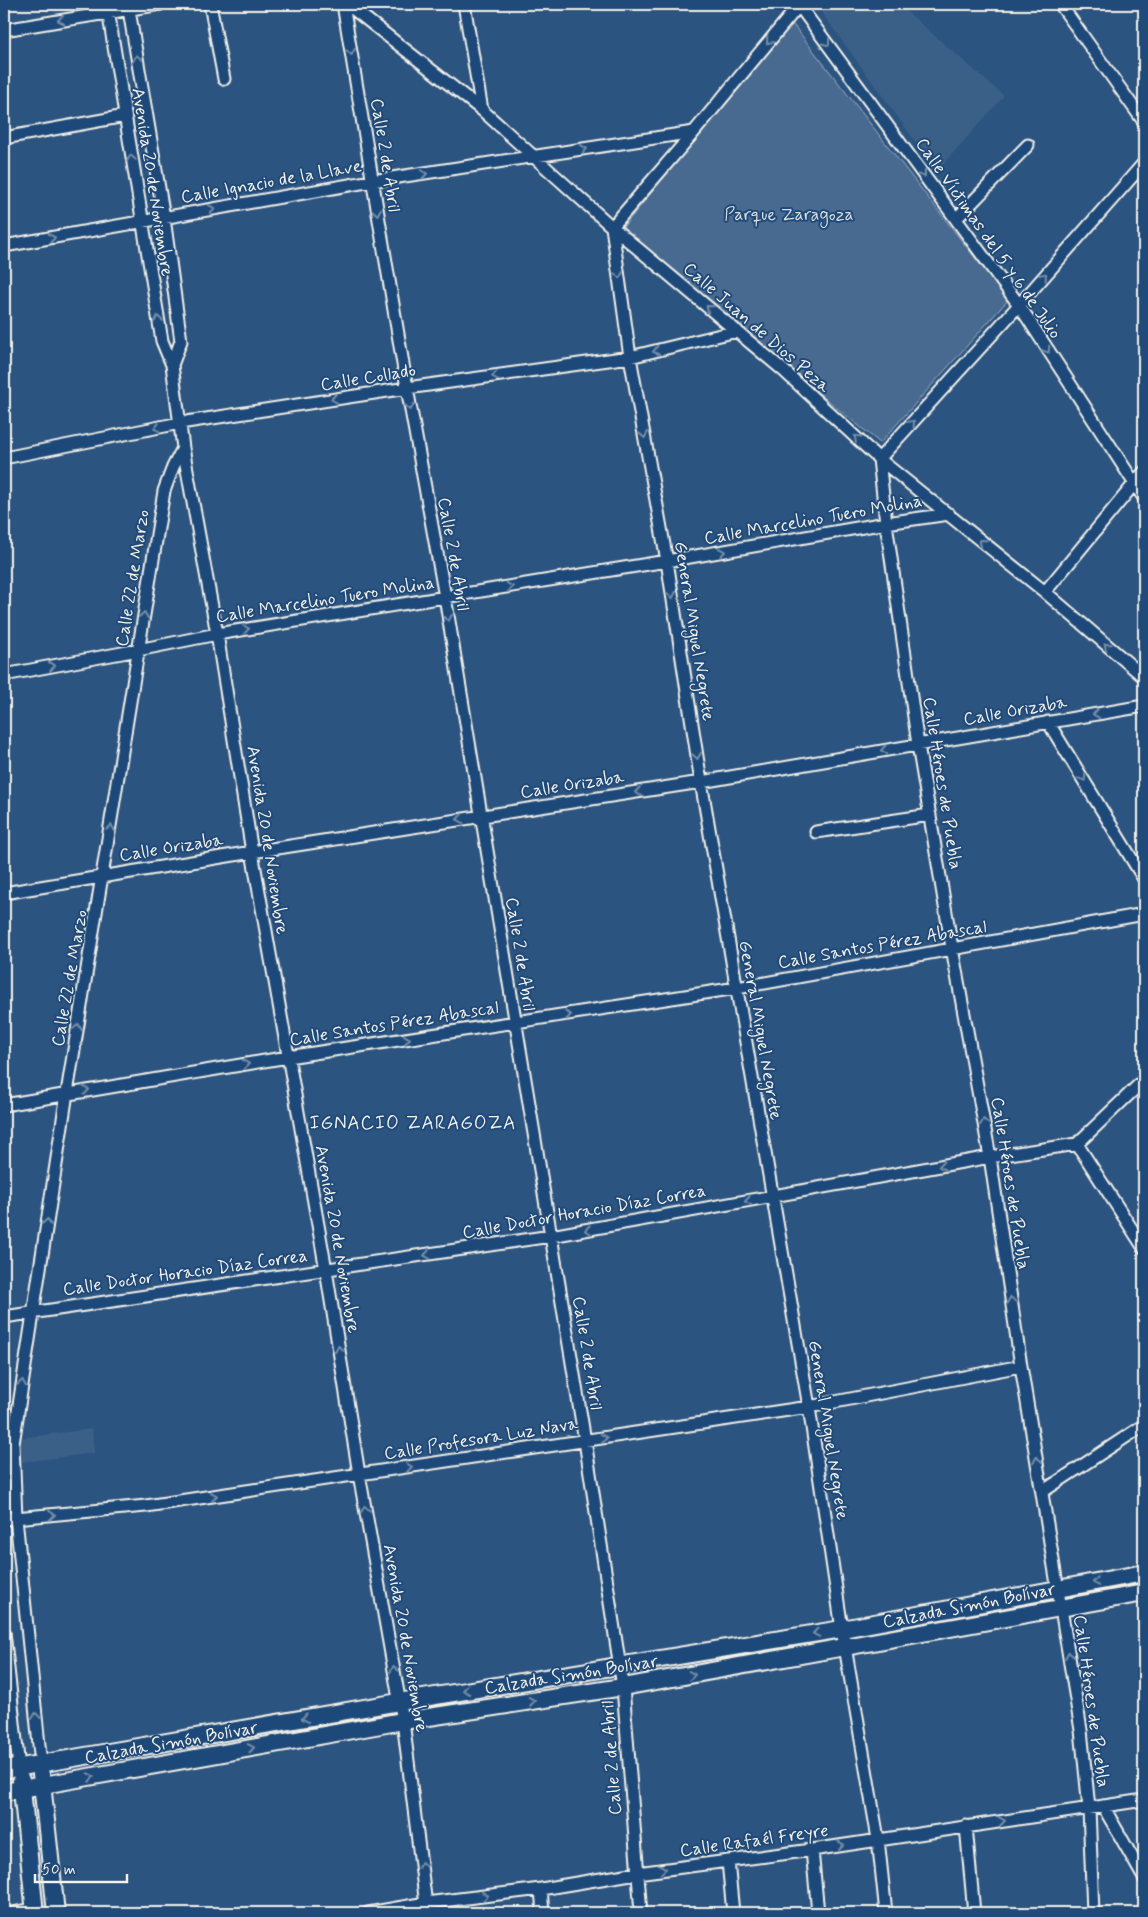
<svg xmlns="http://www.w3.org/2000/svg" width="1148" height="1917" font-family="Mynerve,sans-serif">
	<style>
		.built { fill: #3b6088 }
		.green { fill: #496b90; stroke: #9eaebc }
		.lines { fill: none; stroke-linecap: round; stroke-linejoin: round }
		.street-casing { stroke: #f4f1e8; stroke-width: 15 }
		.secondary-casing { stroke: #f4f1e8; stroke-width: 20 }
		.street { stroke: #1f4a7a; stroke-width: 11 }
		.secondary { stroke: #1f4a7a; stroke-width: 16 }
		.oneway { stroke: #748da6 }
		.labels { text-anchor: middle; stroke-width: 4; stroke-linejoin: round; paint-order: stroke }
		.street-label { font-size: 18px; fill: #f4f1e8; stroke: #1f4a7a }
		.park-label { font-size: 18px; fill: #dadddb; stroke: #1f4a7a }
		.neighbourhood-label { font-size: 19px; letter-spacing: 1px; fill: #f4f1e8; stroke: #1f4a7a }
	</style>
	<rect width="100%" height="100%" fill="#2c5481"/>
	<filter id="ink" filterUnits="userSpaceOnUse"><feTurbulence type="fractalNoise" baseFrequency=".02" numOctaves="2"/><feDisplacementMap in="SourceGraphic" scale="10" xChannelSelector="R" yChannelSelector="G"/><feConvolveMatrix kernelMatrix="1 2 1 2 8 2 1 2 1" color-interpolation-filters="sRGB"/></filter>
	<g filter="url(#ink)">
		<!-- built -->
		<path class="built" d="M820 4H898L1004 96 937 171 817 6Z
			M92 1429 94 1453 22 1462 20 1438Z"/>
		<!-- green -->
		<path class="green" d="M791 22 1008 300 880 443 620 231Z"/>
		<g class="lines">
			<defs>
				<path id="street" d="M107 4 162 341 172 365 183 448 217 634 252 852 326 1270 359 1474 403 1721 427 1913
					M128 4 164 218 181 341 172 365
					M210 4 224 79
					M343 4 407 388 445 597 585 1441 623 1687 641 1913
					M347 4 482 110 612 227 783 370 879 459 1045 592 1144 677
					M464 4 482 110
					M798 4 1019 305 1144 498
					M800 4 694 132 612 227 630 357 667 561 701 782 809 1407 842 1629 878 1839 886 1913
					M1060 4 1144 122
					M4 30 161 4
					M4 138 125 116
					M956 219 1028 145
					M4 246 372 181 694 132
					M4 458 180 423 407 388 630 357 737 331
					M1045 592 1144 472
					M4 675 138 650 217 634 667 561 886 523 949 514
					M1048 722 1144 879
					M816 832 930 815
					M4 893 252 852 701 782 1144 706
					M4 1105 288 1057 737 988 1144 914
					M1077 1144 1144 1248
					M4 1317 551 1236 990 1157 1077 1144 1144 1080
					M1042 1492 1144 1425
					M4 1519 146 1506 809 1407 1021 1366
					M4 1632 19 1768
					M41 1765 16 1518 13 1444 67 1093 164 491 173 467 183 448
					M1103 1806 1144 1878
					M966 1826 974 1913
					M812 1850 818 1913
					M728 1861 733 1913
					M541 1889 543 1913
					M13 1913 35 1909
					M368 1913 426 1903 541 1889 637 1873 812 1850 1144 1800
					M1093 1913 1089 1808 1081 1730 1021 1366 990 1157 952 948 918 745 886 523 879 459 1019 305 1144 163"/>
				<path id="secondary" d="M4 1770 399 1702 842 1629 1144 1573
					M41 1774 56 1913
					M21 1780 35 1913
					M4 1792 403 1721 623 1687 1144 1593"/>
			</defs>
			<!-- street casing -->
			<use href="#street" class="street-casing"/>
			<!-- secondary casing -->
			<use href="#secondary" class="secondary-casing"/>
			<!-- street -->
			<use href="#street" class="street"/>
			<!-- secondary -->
			<use href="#secondary" class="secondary"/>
		</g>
		<!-- one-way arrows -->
		<defs><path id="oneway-chevron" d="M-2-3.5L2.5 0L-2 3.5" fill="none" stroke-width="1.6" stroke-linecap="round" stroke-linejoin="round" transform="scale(1.25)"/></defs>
		<g class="oneway">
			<use href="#oneway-chevron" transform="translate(61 20) rotate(171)"/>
			<use href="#oneway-chevron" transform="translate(769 41) rotate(130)"/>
			<use href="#oneway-chevron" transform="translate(827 43) rotate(54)"/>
			<use href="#oneway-chevron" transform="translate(351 52) rotate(80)"/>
			<use href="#oneway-chevron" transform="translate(137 58) rotate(-99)"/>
			<use href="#oneway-chevron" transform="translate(584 149) rotate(-9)"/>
			<use href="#oneway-chevron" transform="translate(131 158) rotate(-99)"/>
			<use href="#oneway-chevron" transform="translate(424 174) rotate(-9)"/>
			<use href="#oneway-chevron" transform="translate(923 174) rotate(54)"/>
			<use href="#oneway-chevron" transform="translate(212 209) rotate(-10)"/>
			<use href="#oneway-chevron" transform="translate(377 212) rotate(81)"/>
			<use href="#oneway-chevron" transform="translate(52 238) rotate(-10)"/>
			<use href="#oneway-chevron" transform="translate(619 275) rotate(82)"/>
			<use href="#oneway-chevron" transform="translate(1044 276) rotate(-49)"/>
			<use href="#oneway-chevron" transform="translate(709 308) rotate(-140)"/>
			<use href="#oneway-chevron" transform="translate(158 319) rotate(-99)"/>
			<use href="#oneway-chevron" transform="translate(1047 350) rotate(57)"/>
			<use href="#oneway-chevron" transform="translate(656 351) rotate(166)"/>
			<use href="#oneway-chevron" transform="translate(495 376) rotate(172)"/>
			<use href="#oneway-chevron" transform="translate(334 399) rotate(171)"/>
			<use href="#oneway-chevron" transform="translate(410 407) rotate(80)"/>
			<use href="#oneway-chevron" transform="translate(912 423) rotate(-48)"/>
			<use href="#oneway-chevron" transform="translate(157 428) rotate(169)"/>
			<use href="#oneway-chevron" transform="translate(644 435) rotate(80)"/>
			<use href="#oneway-chevron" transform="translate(857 438) rotate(-137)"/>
			<use href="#oneway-chevron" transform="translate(982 542) rotate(-141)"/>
			<use href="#oneway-chevron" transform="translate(722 552) rotate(-10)"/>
			<use href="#oneway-chevron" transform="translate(510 587) rotate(-9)"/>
			<use href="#oneway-chevron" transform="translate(672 595) rotate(81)"/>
			<use href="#oneway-chevron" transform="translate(144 615) rotate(-81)"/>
			<use href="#oneway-chevron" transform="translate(448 618) rotate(81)"/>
			<use href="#oneway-chevron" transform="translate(246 629) rotate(-9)"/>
			<use href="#oneway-chevron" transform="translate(1107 646) rotate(-140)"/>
			<use href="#oneway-chevron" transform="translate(52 666) rotate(-10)"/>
			<use href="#oneway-chevron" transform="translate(1096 714) rotate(171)"/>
			<use href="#oneway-chevron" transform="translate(884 750) rotate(170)"/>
			<use href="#oneway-chevron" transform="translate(697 756) rotate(81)"/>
			<use href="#oneway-chevron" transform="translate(1083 778) rotate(59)"/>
			<use href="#oneway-chevron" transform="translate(638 792) rotate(171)"/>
			<use href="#oneway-chevron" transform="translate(460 819) rotate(171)"/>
			<use href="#oneway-chevron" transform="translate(111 828) rotate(-81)"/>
			<use href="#oneway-chevron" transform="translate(568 1015) rotate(-9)"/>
			<use href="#oneway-chevron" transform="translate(78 1027) rotate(-80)"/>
			<use href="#oneway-chevron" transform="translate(407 1039) rotate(-8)"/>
			<use href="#oneway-chevron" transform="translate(246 1064) rotate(-9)"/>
			<use href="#oneway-chevron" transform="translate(86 1090) rotate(-9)"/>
			<use href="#oneway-chevron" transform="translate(984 1122) rotate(-100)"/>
			<use href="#oneway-chevron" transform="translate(942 1166) rotate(170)"/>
			<use href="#oneway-chevron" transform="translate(748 1201) rotate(170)"/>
			<use href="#oneway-chevron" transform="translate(47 1222) rotate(-81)"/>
			<use href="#oneway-chevron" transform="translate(588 1230) rotate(170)"/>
			<use href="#oneway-chevron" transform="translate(427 1255) rotate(171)"/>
			<use href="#oneway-chevron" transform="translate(1011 1300) rotate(-98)"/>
			<use href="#oneway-chevron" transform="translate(339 1349) rotate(-99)"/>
			<use href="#oneway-chevron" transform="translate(22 1383) rotate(-81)"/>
			<use href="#oneway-chevron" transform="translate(604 1438) rotate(-8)"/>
			<use href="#oneway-chevron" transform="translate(1037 1460) rotate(-100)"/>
			<use href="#oneway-chevron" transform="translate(409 1467) rotate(-9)"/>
			<use href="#oneway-chevron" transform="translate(214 1496) rotate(-8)"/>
			<use href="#oneway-chevron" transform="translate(365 1509) rotate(-100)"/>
			<use href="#oneway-chevron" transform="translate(52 1515) rotate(-5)"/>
			<use href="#oneway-chevron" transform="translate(1096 1582) rotate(170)"/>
			<use href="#oneway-chevron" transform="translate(816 1633) rotate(171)"/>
			<use href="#oneway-chevron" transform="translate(1069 1655) rotate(-99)"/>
			<use href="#oneway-chevron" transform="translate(394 1669) rotate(-100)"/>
			<use href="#oneway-chevron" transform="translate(692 1675) rotate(-10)"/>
			<use href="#oneway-chevron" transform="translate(466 1690) rotate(171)"/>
			<use href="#oneway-chevron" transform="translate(532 1701) rotate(-9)"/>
			<use href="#oneway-chevron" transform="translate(36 1716) rotate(-96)"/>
			<use href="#oneway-chevron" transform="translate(305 1718) rotate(170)"/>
			<use href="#oneway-chevron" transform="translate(251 1748) rotate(-10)"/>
			<use href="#oneway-chevron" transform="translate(91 1777) rotate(-10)"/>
			<use href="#oneway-chevron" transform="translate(1002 1821) rotate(-9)"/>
			<use href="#oneway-chevron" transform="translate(841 1845) rotate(-9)"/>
			<use href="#oneway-chevron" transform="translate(422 1865) rotate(-97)"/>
			<use href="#oneway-chevron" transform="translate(663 1869) rotate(-7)"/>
			<use href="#oneway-chevron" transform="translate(485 1896) rotate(-7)"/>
		</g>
	</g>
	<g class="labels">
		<!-- street labels -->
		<g class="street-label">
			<text transform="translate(386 155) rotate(81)" y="6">Calle 2 de Abril</text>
			<text transform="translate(271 181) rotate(-10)" y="6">Calle Ignacio de la Llave</text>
			<text transform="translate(153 182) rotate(81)" y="6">Avenida 20 de Noviembre</text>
			<text transform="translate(989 238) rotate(55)" y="6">Calle Víctimas del 5 y 6 de Julio</text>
			<text transform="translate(757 327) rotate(41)" y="6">Calle Juan de Dios Peza</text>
			<text transform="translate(368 377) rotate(-9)" y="6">Calle Collado</text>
			<text transform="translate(813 519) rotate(-10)" y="6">Calle Marcelino Tuero Molina</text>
			<text transform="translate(454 554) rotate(80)" y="6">Calle 2 de Abril</text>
			<text transform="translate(132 578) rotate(-81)" y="6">Calle 22 de Marzo</text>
			<text transform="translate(325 599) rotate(-9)" y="6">Calle Marcelino Tuero Molina</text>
			<text transform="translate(695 631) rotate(81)" y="6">General Miguel Negrete</text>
			<text transform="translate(1015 710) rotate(-10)" y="6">Calle Orizaba</text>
			<text transform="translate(943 783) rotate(81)" y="6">Calle Héroes de Puebla</text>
			<text transform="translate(572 784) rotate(-9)" y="6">Calle Orizaba</text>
			<text transform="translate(268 840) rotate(81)" y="6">Avenida 20 de Noviembre</text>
			<text transform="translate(171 847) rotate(-9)" y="6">Calle Orizaba</text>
			<text transform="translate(882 944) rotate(-10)" y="6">Calle Santos Pérez Abascal</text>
			<text transform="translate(521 954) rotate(81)" y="6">Calle 2 de Abril</text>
			<text transform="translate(69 978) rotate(-80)" y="6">Calle 22 de Marzo</text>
			<text transform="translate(394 1023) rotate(-9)" y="6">Calle Santos Pérez Abascal</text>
			<text transform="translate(761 1030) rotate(80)" y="6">General Miguel Negrete</text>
			<text transform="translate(1011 1183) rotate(81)" y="6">Calle Héroes de Puebla</text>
			<text transform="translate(584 1211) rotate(-10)" y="6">Calle Doctor Horacio Díaz Correa</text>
			<text transform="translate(338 1239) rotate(80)" y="6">Avenida 20 de Noviembre</text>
			<text transform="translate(185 1272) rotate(-8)" y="6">Calle Doctor Horacio Díaz Correa</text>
			<text transform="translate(588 1353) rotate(81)" y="6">Calle 2 de Abril</text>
			<text transform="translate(829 1430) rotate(81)" y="6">General Miguel Negrete</text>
			<text transform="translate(481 1438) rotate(-9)" y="6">Calle Profesora Luz Nava</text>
			<text transform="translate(969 1605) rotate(-11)" y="6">Calzada Simón Bolívar</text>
			<text transform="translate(406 1638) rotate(80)" y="6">Avenida 20 de Noviembre</text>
			<text transform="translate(571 1674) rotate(-9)" y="6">Calzada Simón Bolívar</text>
			<text transform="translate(1092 1701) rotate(82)" y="6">Calle Héroes de Puebla</text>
			<text transform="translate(171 1742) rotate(-10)" y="6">Calzada Simón Bolívar</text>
			<text transform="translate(611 1758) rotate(-94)" y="6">Calle 2 de Abril</text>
			<text transform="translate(754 1840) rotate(-8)" y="6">Calle Rafaél Freyre</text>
		</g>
		<!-- park labels -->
		<g class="park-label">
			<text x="789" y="220">Parque Zaragoza</text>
		</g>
		<!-- neighbourhood labels -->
		<g class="neighbourhood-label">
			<text x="413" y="1129">IGNACIO ZARAGOZA</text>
		</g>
	</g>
	<!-- margin -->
	<rect width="1148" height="1917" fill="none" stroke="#1f4a7a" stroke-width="20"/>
	<rect x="10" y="10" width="1128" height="1897" fill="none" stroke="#f4f1e8" stroke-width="2" filter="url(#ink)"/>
	<!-- scale -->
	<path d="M35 1874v8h92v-8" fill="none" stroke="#f4f1e8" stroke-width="2.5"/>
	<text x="42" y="1874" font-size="15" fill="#f4f1e8" stroke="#1f4a7a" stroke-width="4" paint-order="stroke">50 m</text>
</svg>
